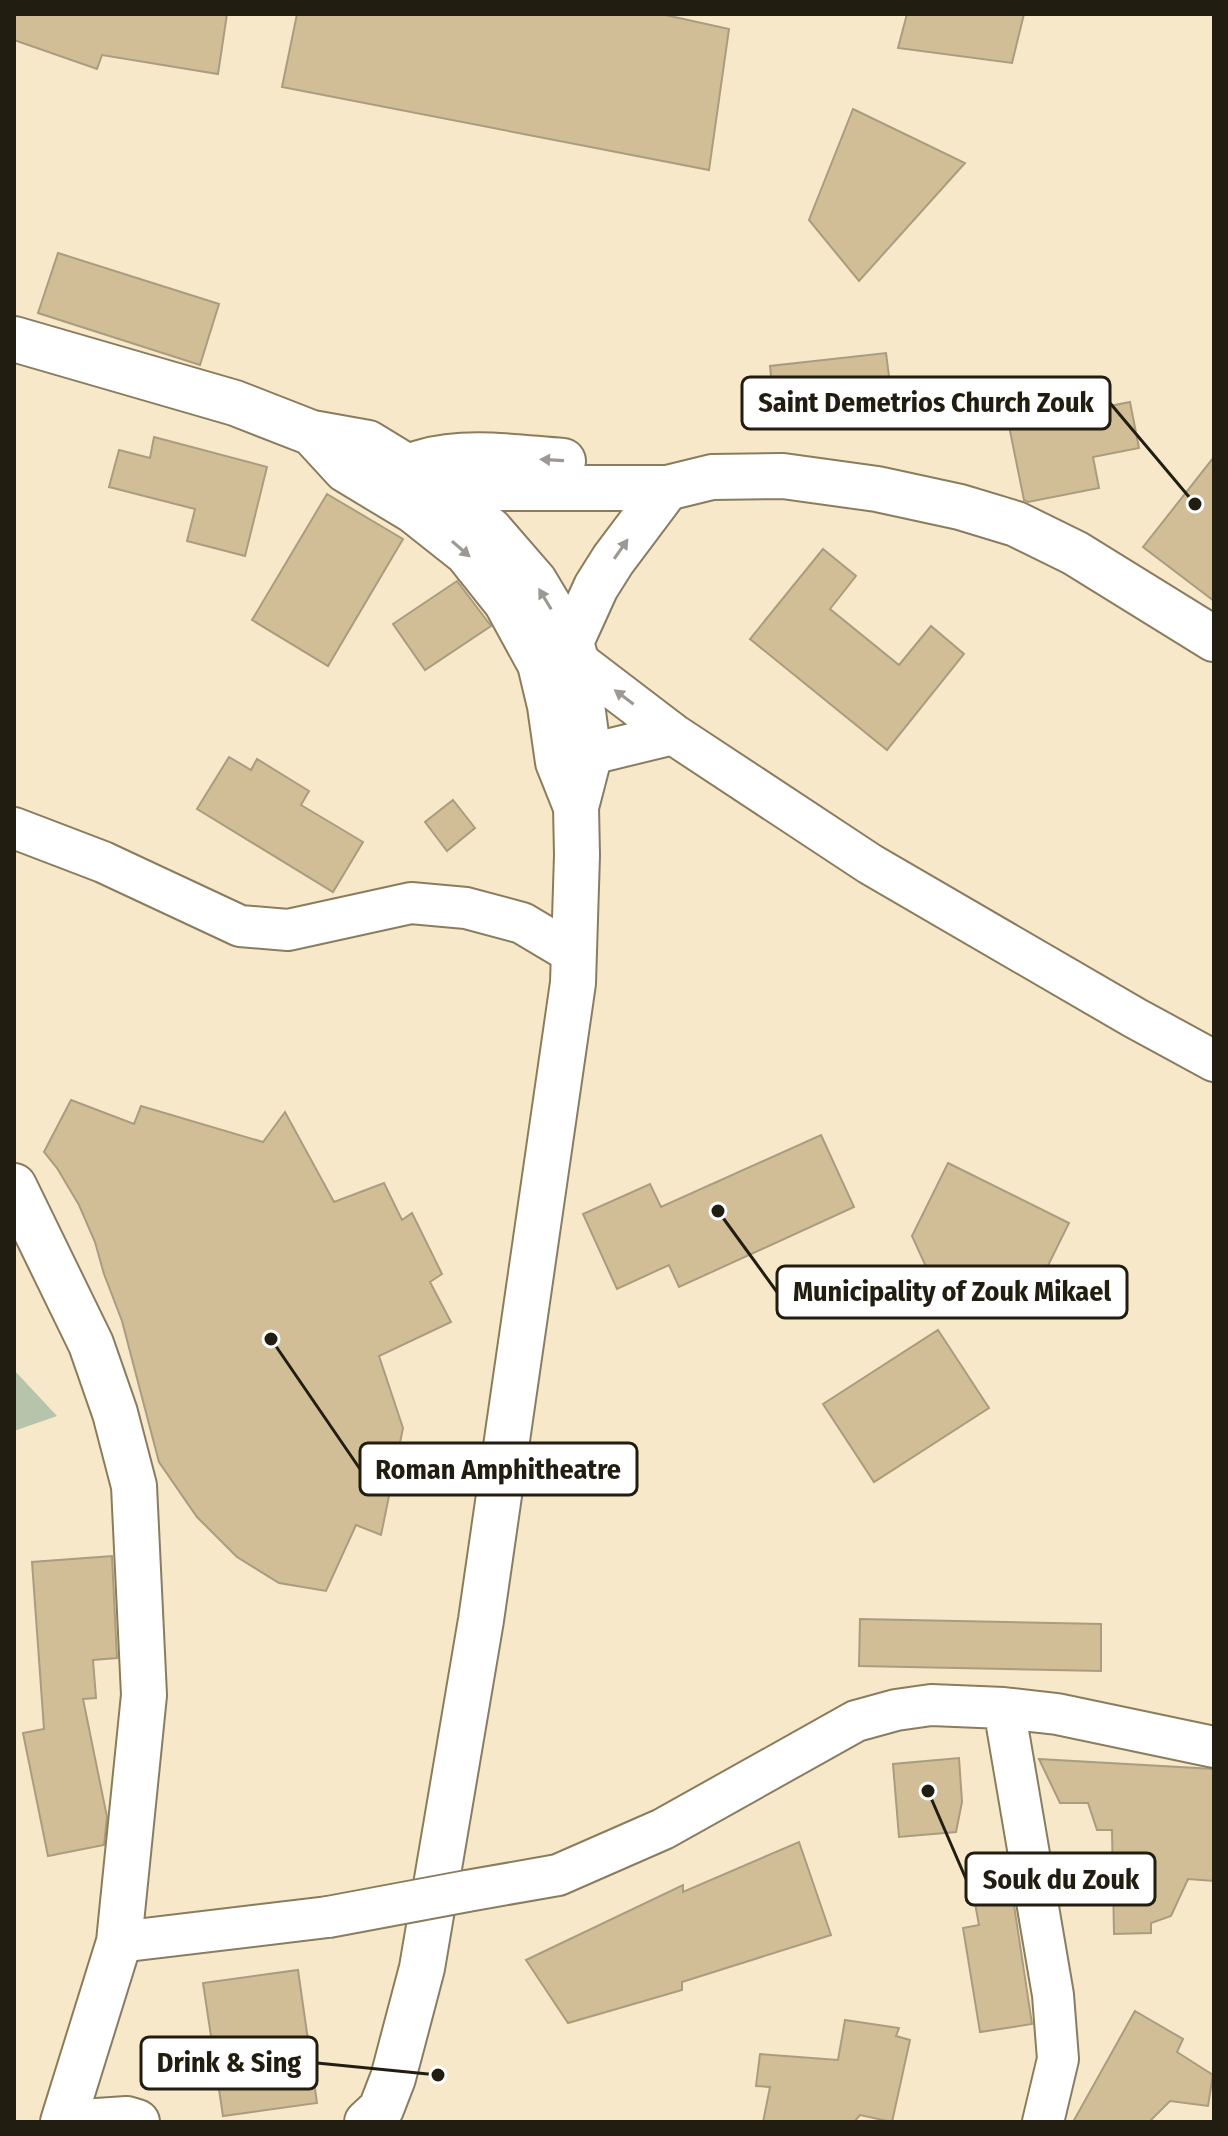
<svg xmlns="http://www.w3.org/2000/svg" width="1228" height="2136" font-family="'Fira Sans Condensed',sans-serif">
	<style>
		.green { fill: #b5c4aa }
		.building { fill: #d1be97; stroke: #aa9c7e; stroke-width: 2 }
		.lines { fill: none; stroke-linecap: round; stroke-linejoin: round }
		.minor-casing { stroke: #8a7c5f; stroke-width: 44 }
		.tertiary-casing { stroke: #8a7c5f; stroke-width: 48 }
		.secondary-casing { stroke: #8a7c5f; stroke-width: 48 }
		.minor { stroke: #fff; stroke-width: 40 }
		.tertiary { stroke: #fff; stroke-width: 44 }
		.secondary { stroke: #fff; stroke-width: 44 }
		.minor-bridge-casing { stroke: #8a7c5f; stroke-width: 44; stroke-linecap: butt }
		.minor-bridge { stroke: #fff; stroke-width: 40 }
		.oneway { fill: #9c9994 }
		.leader { fill: none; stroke: #221d11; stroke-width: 3 }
		.callout-dot { fill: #221d11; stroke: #fff; stroke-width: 3 }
		.callout { fill: #fff; stroke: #221d11; stroke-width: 3 }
		.callout-label { font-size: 28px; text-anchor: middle; font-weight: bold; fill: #221d11 }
	</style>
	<rect width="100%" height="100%" fill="#f7e8c9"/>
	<!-- green -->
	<path class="green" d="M14 1370 57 1416 14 1431Z"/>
	<!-- building -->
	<path class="building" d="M14 14H227L218 74 102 55 97 69 14 40Z
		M297 14H661L729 29 709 170 282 87Z
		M907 14H1024L1012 63 898 48Z
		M853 109 965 163 859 281 809 220Z
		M58 253 219 304 200 365 38 313Z
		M886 353 891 392 774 405 770 366Z
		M1130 402 1139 448 1093 457 1099 488 1028 502 1024 500 1009 426Z
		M154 437 267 467 245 556 187 541 195 509 109 487 119 450 150 458Z
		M1214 457V601L1143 547Z
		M327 494 403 539 328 666 252 620Z
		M823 549 856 576 830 609 899 665 931 626 964 654 887 750 750 639Z
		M457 581 491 626 425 670 393 624Z
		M229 757 251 770 257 759 309 791 301 805 363 842 333 892 197 809Z
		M453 800 475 828 447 851 425 822Z
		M71 1100 134 1124 141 1106 263 1142 285 1112 334 1202 384 1183 402 1220 412 1213 442 1274 430 1282 451 1322 379 1356 403 1428 381 1535 356 1525 326 1591 279 1583 237 1557 197 1517 159 1462 122 1321 104 1274 95 1242 79 1205 57 1168 44 1152Z
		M821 1135 854 1207 679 1287 669 1265 617 1289 583 1214 650 1184 661 1207Z
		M948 1163 1069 1223 1026 1310 944 1306 912 1236Z
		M938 1330 989 1408 874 1482 823 1404Z
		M112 1556 117 1658 93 1660 96 1698 83 1699 107 1817 104 1845 48 1856 23 1733 44 1729 32 1562Z
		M860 1619 1101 1624V1671L859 1666Z
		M959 1758 962 1802 956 1832 899 1837 893 1764Z
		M1039 1759 1214 1769V1881L1188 1879 1171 1916 1151 1923V1933L1114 1934 1112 1830H1097L1088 1803H1060Z
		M799 1842 831 1935 682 1982V1990L568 2023 526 1960 683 1885V1892Z
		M1012 1892 1032 2024 980 2032 963 1928 979 1925 974 1898Z
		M298 1970 317 2103 223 2116 203 1983Z
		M1135 2011 1183 2039 1177 2052 1213 2075 1208 2106 1170 2101 1149 2122H1073Z
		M845 2020 899 2028 896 2036 910 2040 892 2122 860 2115 854 2122H763L770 2087 756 2086 760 2054 838 2060Z"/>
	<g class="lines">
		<defs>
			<path id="minor" d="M576 660 673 734 870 864 1135 1018 1214 1061
				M558 762 673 734
				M14 828 103 862 240 926 288 930 411 903 466 908 522 923 574 954
				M1004 1708 1053 1995 1058 2059 1043 2122
				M467 1891 558 1875 663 1829 856 1721 896 1710 931 1705 1004 1708 1057 1714 1214 1747
				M119 1942 328 1917"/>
			<path id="tertiary" d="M14 1186 91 1344 115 1413 134 1486 144 1695 119 1942 63 2122"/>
			<path id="secondary" d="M14 339 235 403 312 433 368 443 409 468 490 530 535 582 571 642 576 660 589 757 576 807 577 855 573 983 481 1620 422 1968 393 2078 381 2109 367 2122
				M312 433 346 470 414 511 467 553 506 602 540 664 550 706 558 762 576 807
				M390 480C400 473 411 465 423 462 466 449 519 458 563 461
				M414 511 439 492 460 488H667L712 477 783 476 877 489 960 507 1016 524 1075 553 1214 639
				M571 642 596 587 613 560 667 488
				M82 2122 127 2119 137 2122"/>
		</defs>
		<!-- minor casing -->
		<use href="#minor" class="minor-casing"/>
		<!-- tertiary casing -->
		<use href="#tertiary" class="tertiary-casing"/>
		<!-- secondary casing -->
		<use href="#secondary" class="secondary-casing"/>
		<!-- minor -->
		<use href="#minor" class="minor"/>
		<!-- tertiary -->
		<use href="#tertiary" class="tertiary"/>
		<!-- secondary -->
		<use href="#secondary" class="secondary"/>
		<defs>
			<path id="minor-bridge" d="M328 1917 467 1891"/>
		</defs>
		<!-- minor-bridge casing -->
		<use href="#minor-bridge" class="minor-bridge-casing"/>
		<!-- minor-bridge -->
		<use href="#minor-bridge" class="minor-bridge"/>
	</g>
	<!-- one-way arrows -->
	<defs><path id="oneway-solid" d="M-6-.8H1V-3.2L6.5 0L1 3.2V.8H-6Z" transform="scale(2)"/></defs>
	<g class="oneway">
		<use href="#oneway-solid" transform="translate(552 460) rotate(-177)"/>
		<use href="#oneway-solid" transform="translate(461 549) rotate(41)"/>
		<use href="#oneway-solid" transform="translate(621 549) rotate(-55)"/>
		<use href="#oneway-solid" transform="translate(545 599) rotate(-121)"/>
		<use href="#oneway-solid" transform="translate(624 697) rotate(-143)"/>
	</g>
	<!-- callouts -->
	<path class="leader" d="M1195 504L1110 403M718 1211L777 1292M271 1339L360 1469M928 1791L966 1879M438 2075L317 2063"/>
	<g class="callout-dot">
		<circle cx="1195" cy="504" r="8"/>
		<circle cx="718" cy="1211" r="8"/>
		<circle cx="271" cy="1339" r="8"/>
		<circle cx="928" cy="1791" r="8"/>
		<circle cx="438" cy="2075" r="8"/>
	</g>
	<g class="callout">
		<rect x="742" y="377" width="368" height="52" rx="8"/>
		<rect x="777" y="1266" width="350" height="52" rx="8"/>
		<rect x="360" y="1443" width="277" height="52" rx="8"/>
		<rect x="966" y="1853" width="189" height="52" rx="8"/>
		<rect x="141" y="2037" width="176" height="52" rx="8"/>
	</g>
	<g class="callout-label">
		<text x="926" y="412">Saint Demetrios Church Zouk</text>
		<text x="952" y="1301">Municipality of Zouk Mikael</text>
		<text x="498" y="1479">Roman Amphitheatre</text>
		<text x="1061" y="1889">Souk du Zouk</text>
		<text x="229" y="2072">Drink &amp; Sing</text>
	</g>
	<!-- border -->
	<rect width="1228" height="2136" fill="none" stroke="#221d11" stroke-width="32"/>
</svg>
